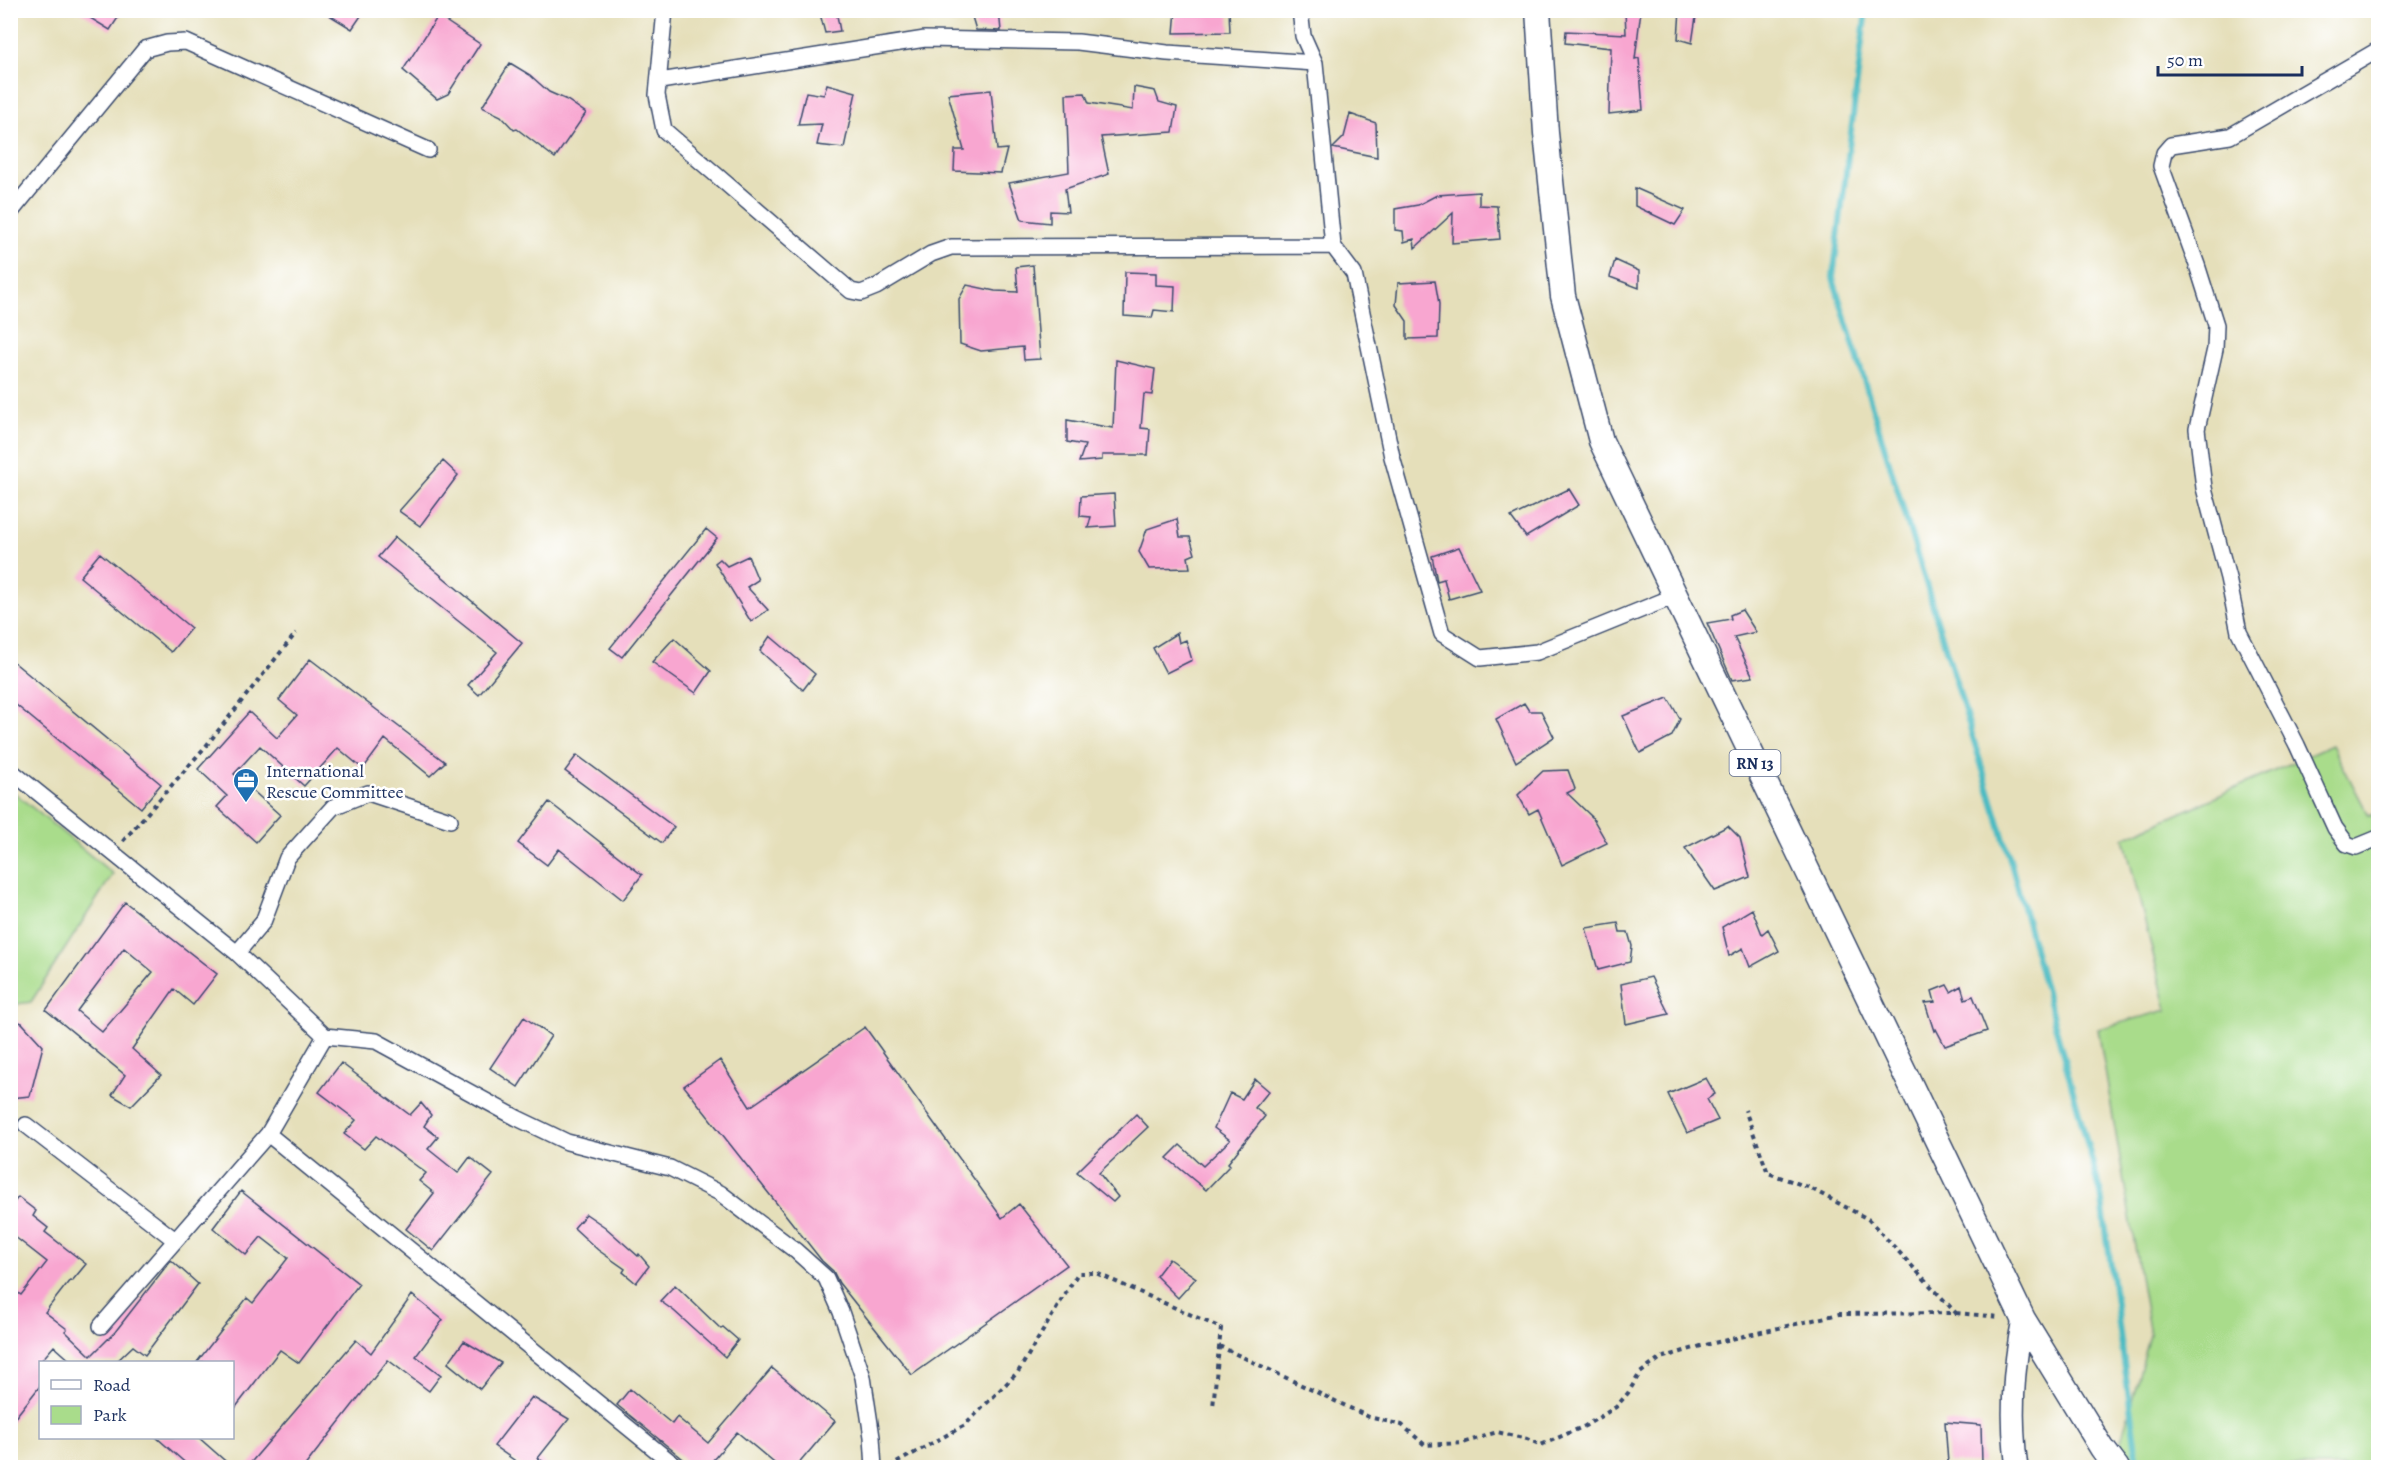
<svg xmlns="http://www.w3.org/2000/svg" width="2389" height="1478" font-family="Alegreya,serif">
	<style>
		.green { fill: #a9dc8b; stroke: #628674; stroke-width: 1.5 }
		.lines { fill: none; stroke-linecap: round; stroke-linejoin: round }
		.stream { stroke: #4cbbc2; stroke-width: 6 }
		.building { fill: #f8a6d0; fill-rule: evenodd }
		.street-casing { stroke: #39496c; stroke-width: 18 }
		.secondary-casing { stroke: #39496c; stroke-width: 24 }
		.primary-casing { stroke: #39496c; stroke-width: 27 }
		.path { stroke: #39496c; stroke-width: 4; stroke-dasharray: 4.5 4.5; stroke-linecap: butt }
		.street { stroke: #fff; stroke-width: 15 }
		.secondary { stroke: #fff; stroke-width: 21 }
		.primary { stroke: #fff; stroke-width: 24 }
		.labels { text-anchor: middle; stroke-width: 5; stroke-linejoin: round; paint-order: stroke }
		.shield { fill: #fff; stroke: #5f6d8e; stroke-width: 1.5 }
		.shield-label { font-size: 16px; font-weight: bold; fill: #1b2f5e }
		.poi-label { font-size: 18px; fill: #1b2f5e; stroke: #fff; text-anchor: start }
	</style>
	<rect width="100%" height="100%" fill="#fff"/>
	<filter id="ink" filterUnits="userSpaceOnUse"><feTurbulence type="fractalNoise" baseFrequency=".0167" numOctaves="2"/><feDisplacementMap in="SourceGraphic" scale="12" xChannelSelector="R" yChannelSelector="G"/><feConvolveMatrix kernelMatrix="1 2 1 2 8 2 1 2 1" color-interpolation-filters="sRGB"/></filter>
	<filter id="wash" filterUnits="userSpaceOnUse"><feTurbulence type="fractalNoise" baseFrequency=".008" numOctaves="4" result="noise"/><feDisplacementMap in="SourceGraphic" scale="24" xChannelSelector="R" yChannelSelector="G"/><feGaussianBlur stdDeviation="1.35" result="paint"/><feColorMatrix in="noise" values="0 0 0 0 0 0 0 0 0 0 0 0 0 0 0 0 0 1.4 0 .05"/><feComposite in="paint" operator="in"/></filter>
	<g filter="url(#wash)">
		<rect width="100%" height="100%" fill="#e5dfba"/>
		<!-- green -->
		<path class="green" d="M2332 745 2369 816 2378 813V1467H2137L2120 1444 2150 1335 2098 1029 2167 1010 2124 838Z
			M11 790 113 874 31 1002 11 1005Z"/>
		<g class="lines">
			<!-- stream -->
			<path class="stream" d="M1866 10 1833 278 2009 856 2101 1194 2137 1457"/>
		</g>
		<g id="blocks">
			<!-- building -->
			<path class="building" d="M77 10H123L110 30Z
				M321 10H365L352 29Z
				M819 10H836L840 31 825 33Z
				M970 10H999L1001 31 976 30Z
				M1176 10H1229L1230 32 1174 33Z
				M1625 10H1641L1635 59 1639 58 1643 110 1609 114 1611 48 1565 43 1566 31 1626 34Z
				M1680 10H1697L1692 43 1678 39Z
				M438 16 480 44 448 94 437 99 403 70Z
				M510 63 530 75 549 92 567 100 586 113 555 158 517 129 514 130 501 116 482 107Z
				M827 84 856 92 844 148 817 145 822 124 798 125 806 92 824 95Z
				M1134 87 1155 91 1159 102 1177 107 1173 132 1101 137 1109 174 1065 189 1068 212 1050 211V223L1022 220 1009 183 1069 172 1066 94 1085 93 1089 103 1133 110Z
				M991 90 997 150 1007 149 1001 173 954 171 955 150H964L948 94Z
				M1350 114 1376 123 1377 157 1333 148 1344 137Z
				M1635 188 1685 210 1675 225 1635 206Z
				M1479 192V205L1497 206 1500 239 1452 243 1453 213 1415 248 1414 239 1404 242 1403 231 1395 230V209L1418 205 1437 195Z
				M1615 260 1639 271V288L1610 277Z
				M1033 265 1040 359 1024 360 1023 347 981 351 960 344 959 299 967 285 995 291 1018 292 1016 267Z
				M1125 272 1156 273V285L1175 286 1174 312 1154 310 1152 318 1124 316Z
				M1435 281 1439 304 1438 338 1407 339V321L1396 305 1398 283Z
				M1116 360 1155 369 1152 395 1144 394 1141 428 1150 429 1148 455H1102V460L1079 462 1085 445 1067 442V420L1113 428Z
				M443 461 458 475 420 526 399 511Z
				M1569 489 1579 505 1526 537 1511 517Z
				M1114 494 1116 526 1088 528 1091 517 1080 516 1081 496Z
				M1177 519 1180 537H1190L1195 554 1188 557 1190 568 1149 569 1139 552 1147 529Z
				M706 529 717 538 622 657 610 648Z
				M395 537 522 643 479 695 468 685 497 652 378 557Z
				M1459 547 1480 590 1449 599 1444 579 1437 581 1432 556Z
				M100 553 191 628 171 652 80 577Z
				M748 556 758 580 747 587 768 610 751 622 715 563 720 559 727 566Z
				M1742 610 1756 632 1734 637 1753 677 1732 680 1707 623 1731 619 1730 615Z
				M1177 633 1179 643 1186 640 1192 660 1166 673 1153 648Z
				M770 636 815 674 803 690 760 651Z
				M674 638 711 671 696 693 652 662Z
				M10 659 161 784 141 808 10 700Z
				M310 659 445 762 430 776 385 739 363 769 338 748 304 786 260 746 234 774 280 815 256 842 217 807 227 796 198 769 249 712 277 738 297 715 279 700Z
				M1668 698 1680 719 1672 736 1640 753 1623 716Z
				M1524 703 1529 711H1541L1554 737 1516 762 1496 719Z
				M577 755 674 827 662 843 565 771Z
				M1568 770 1575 789 1567 793 1592 817 1607 843 1562 865 1538 809 1529 814 1518 795 1543 771Z
				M549 802 642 875 623 900 559 849 547 865 518 843Z
				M1728 826 1740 838 1750 877 1715 891 1685 848Z
				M125 902 217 974 193 1005 174 989 132 1049 161 1075 131 1106 112 1095 125 1075 46 1010ZM124 948 153 972 102 1032 77 1011Z
				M1752 909 1762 934 1768 929 1779 951 1750 967 1743 948 1729 956 1722 927Z
				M1618 923 1620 932H1628L1632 946 1630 962 1598 970 1586 928Z
				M1651 977 1669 1014 1626 1024 1621 984Z
				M1947 985 1951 992 1961 986 1965 999 1973 996 1987 1031 1945 1046 1936 1029 1934 1031 1925 1003 1935 1002 1932 991Z
				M524 1017 551 1036 518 1087 490 1068Z
				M10 1019 22 1023 43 1046 30 1096 10 1098Z
				M865 1027 1002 1218 1019 1204 1067 1265 912 1375 839 1283 833 1271 822 1261 684 1086 720 1060 750 1107Z
				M341 1063 410 1115 421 1103 431 1115 424 1126 438 1137 428 1149 458 1173 470 1157 493 1175 433 1251 406 1229 434 1193 419 1181 426 1173 376 1136 364 1149 344 1134 356 1120 319 1092Z
				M1706 1078 1715 1094 1707 1099 1718 1120 1687 1133 1668 1094Z
				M1255 1079 1269 1091 1255 1108 1265 1116 1228 1163 1230 1165 1206 1190 1167 1158 1180 1145 1203 1166 1230 1140 1214 1128 1230 1093 1242 1099Z
				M1136 1114 1148 1127 1099 1173 1118 1197 1113 1202 1077 1172Z
				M241 1191 359 1284 299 1363 280 1350 232 1412V1362H197L247 1298 253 1303 288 1258 261 1237 246 1255 213 1228Z
				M18 1197 36 1211 33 1216 48 1228 45 1232 86 1264 72 1281 70 1280 45 1312 67 1329 65 1331 91 1356 115 1332 171 1260 198 1284 145 1355 133 1346 116 1362H72L54 1346 40 1362V1386L10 1424V1287L21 1295 47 1262 10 1233V1208Z
				M586 1214 605 1227 638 1256 639 1254 649 1266 636 1283 623 1272 625 1269 598 1250 574 1228Z
				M1169 1259 1196 1278 1178 1298 1156 1276Z
				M675 1285 721 1329 723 1327 738 1340 725 1357 674 1311 660 1301Z
				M412 1295 443 1320 416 1356 441 1375 429 1391 388 1360 304 1467H247L356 1340 371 1353Z
				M464 1341 501 1363 480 1389 448 1363Z
				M772 1368 835 1421 796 1467H779L737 1432 707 1467H693L617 1405 630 1389 672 1424 677 1417 708 1443Z
				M532 1397 569 1419 538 1458 551 1467H524L494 1446Z
				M1945 1422 1981 1425 1982 1463H1948Z
				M156 1437H198L232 1467H190Z"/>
		</g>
	</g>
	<g filter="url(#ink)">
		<use href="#blocks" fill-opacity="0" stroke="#39496c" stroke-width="1.5"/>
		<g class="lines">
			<defs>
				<path id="street" d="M665 10 657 95 664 130 851 291 861 293 876 287 931 254 951 247 1333 246
					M1300 10 1303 36 1315 63 1333 246 1354 274 1392 457 1442 634 1480 658 1537 652 1675 596
					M2378 50 2230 136 2171 145 2164 153 2161 166 2197 265 2216 325 2215 349 2197 429 2204 488 2228 578 2239 632 2297 745 2335 828 2347 844 2356 847 2378 838
					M660 81 925 39 1078 42 1167 53 1315 63
					M10 213 145 49 167 43 186 42 428 150
					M10 770 237 953 325 1036 376 1041 517 1118 567 1142 670 1168 720 1193 796 1251 826 1278 841 1312 863 1377 872 1437 874 1468
					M237 953 263 922 287 858 333 807 368 793 450 820
					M325 1036 268 1134 678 1468
					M26 1125 175 1240
					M101 1326 268 1134"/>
				<path id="secondary" d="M2017 1468C2010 1418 2013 1368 2023 1319"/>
				<path id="primary" d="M1538 10 1546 133 1563 296 1601 441 2023 1319 2102 1448 2117 1468"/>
			</defs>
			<!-- street casing -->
			<use href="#street" class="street-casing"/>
			<!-- secondary casing -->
			<use href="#secondary" class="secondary-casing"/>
			<!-- primary casing -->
			<use href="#primary" class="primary-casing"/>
			<!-- path -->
			<path class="path" d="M123 841 206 746 296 633
				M1956 1313 2000 1317
				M1219 1346 1369 1417 1402 1425 1425 1445 1463 1443 1497 1432 1527 1439 1541 1445 1585 1426 1616 1407 1628 1393 1640 1373 1661 1358 1701 1346 1839 1314 1956 1313 1868 1219 1808 1187 1768 1173 1745 1110
				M889 1467 965 1425 1018 1372 1078 1273H1096L1221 1328 1213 1407"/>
			<!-- street -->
			<use href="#street" class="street"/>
			<!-- secondary -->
			<use href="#secondary" class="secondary"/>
			<!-- primary -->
			<use href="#primary" class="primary"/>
		</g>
	</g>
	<!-- icons -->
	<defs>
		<symbol id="office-pin" viewBox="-11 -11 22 30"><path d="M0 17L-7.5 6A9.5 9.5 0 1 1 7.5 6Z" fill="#1f6fb2" stroke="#fff"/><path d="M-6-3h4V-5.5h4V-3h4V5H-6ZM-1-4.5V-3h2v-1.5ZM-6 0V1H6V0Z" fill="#fff"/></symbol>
	</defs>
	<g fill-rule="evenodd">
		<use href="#office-pin" x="231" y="766" width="30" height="40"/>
	</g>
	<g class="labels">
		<!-- shield labels -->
		<rect class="shield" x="1729.5" y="750" width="51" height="26" rx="4.5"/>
		<g class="shield-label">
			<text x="1755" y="769">RN 13</text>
		</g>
		<!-- poi labels -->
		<g class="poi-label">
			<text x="266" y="777">International<tspan x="266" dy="21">Rescue Committee</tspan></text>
		</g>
	</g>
	<!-- margin -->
	<rect width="2389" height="1478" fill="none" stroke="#fff" stroke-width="36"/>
	<!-- legend -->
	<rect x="39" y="1361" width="195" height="78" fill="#ffffff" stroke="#a4acbf" stroke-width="1.5"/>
	<rect x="51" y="1380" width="30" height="9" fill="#ffffff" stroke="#a4acbf" stroke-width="1.5"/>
	<text x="93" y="1391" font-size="18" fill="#1b2f5e">Road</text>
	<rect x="51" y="1406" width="30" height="18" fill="#a9dc8b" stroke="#a4acbf" stroke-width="1.5"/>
	<text x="93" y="1421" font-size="18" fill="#1b2f5e">Park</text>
	<!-- scale -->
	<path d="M2158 66v9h144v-9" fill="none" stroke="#1b2f5e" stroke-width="3"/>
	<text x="2167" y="66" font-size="18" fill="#1b2f5e" stroke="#ffffff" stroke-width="4.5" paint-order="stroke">50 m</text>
</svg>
